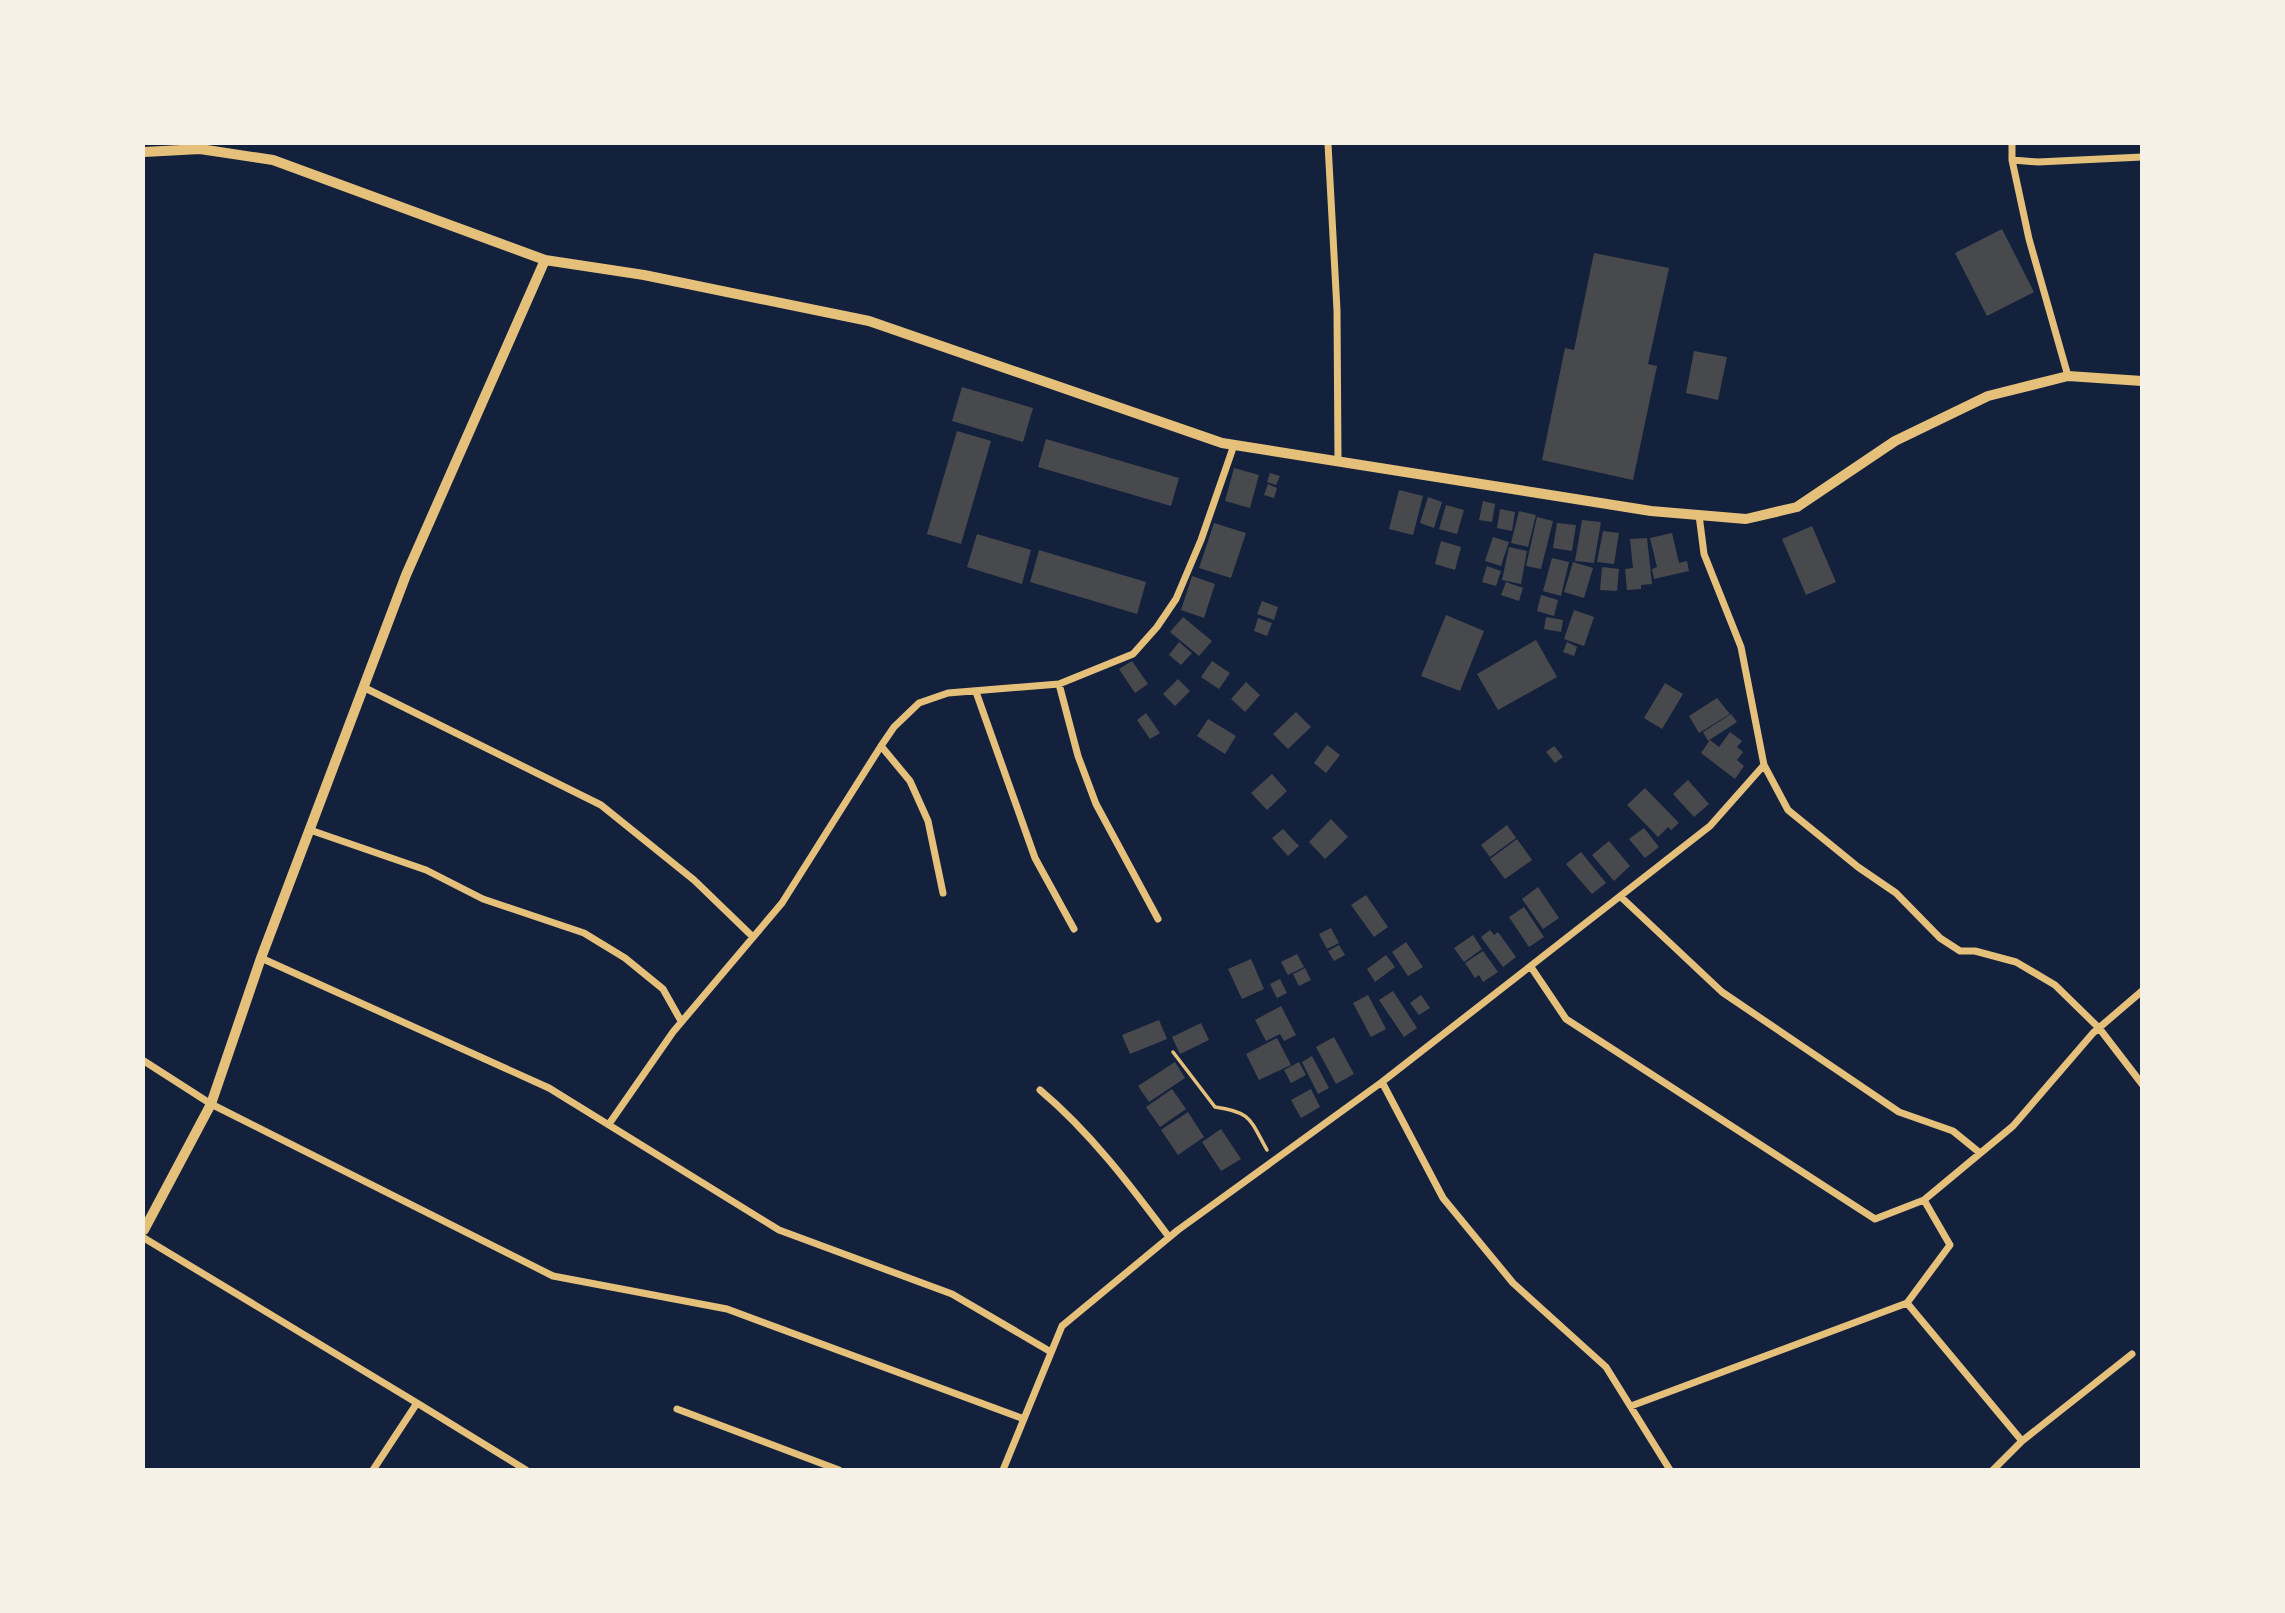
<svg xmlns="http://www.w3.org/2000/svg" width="2285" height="1613" font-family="Georgia,serif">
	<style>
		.building { fill: #48494c }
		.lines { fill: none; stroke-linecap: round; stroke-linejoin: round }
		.path { stroke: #e5c07b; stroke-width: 3.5 }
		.minor { stroke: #e5c07b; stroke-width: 7 }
		.tertiary { stroke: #e5c07b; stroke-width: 10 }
	</style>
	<rect width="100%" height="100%" fill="#14213d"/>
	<!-- building -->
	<path class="building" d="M2002 229 2034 292 1987 316 1955 253Z
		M1594 253 1669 268 1648 364 1657 366 1633 480 1542 460 1565 348 1574 350Z
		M1694 351 1727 357 1718 400 1686 393Z
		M962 387 1033 408 1023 442 952 421Z
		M957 431 991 441 961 544 927 534Z
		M1046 439 1179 478 1171 506 1038 467Z
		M1234 468 1259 475 1250 508 1225 501Z
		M1270 473 1280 476 1276 485 1267 482Z
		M1268 484 1277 488 1274 498 1264 495Z
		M1399 490 1423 496 1413 535 1389 529Z
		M1428 497 1442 502 1434 528 1420 523Z
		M1483 501 1495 504 1492 522 1479 520Z
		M1446 505 1464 510 1457 534 1439 529Z
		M1500 509 1515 512 1512 531 1497 528Z
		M1519 511 1536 515 1528 547 1511 543Z
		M1537 517 1553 521 1541 569 1526 566Z
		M1582 520 1601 522 1594 563 1575 561Z
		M1214 523 1246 533 1231 578 1199 568Z
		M1557 523 1576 525 1572 551 1553 548Z
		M1812 526 1836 582 1806 595 1782 539Z
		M1603 531 1619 533 1614 564 1597 562Z
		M1672 533 1679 563 1687 561 1689 571 1654 579 1652 569 1657 567 1650 538Z
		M977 534 1031 550 1022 584 967 567Z
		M1493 537 1509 542 1501 566 1485 561Z
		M1647 538 1652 584 1641 585V589L1627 590 1625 569 1633 568 1630 539Z
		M1441 541 1461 547 1455 570 1435 564Z
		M1509 547 1527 551 1521 584 1502 580Z
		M1039 550 1146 582 1137 614 1030 582Z
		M1552 558 1569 562 1561 596 1543 591Z
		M1573 562 1593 568 1584 598 1564 592Z
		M1487 566 1501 571 1496 586 1482 582Z
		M1602 567 1619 569 1617 591 1600 590Z
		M1192 576 1215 584 1204 618 1181 610Z
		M1506 582 1523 588 1519 601 1501 595Z
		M1541 595 1558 600 1554 616 1537 611Z
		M1262 601 1278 607 1274 620 1257 614Z
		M1574 610 1594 617 1584 646 1564 639Z
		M1446 615 1484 631 1460 691 1421 676Z
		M1183 617 1212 641 1199 656 1170 632Z
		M1546 617 1563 620 1561 632 1544 629Z
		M1258 618 1272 623 1267 636 1254 631Z
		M1536 640 1557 677 1498 710 1477 674Z
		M1179 642 1192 653 1181 665 1169 655Z
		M1567 642 1577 647 1574 656 1563 652Z
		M1132 661 1148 684 1135 693 1119 669Z
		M1212 661 1230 673 1219 689 1201 677Z
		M1178 679 1190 691 1175 706 1163 694Z
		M1246 682 1260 695 1245 712 1231 699Z
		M1665 683 1683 694 1662 729 1644 718Z
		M1717 698 1730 714 1699 733 1689 716Z
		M1296 712 1311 727 1288 749 1273 734Z
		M1146 713 1160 733 1150 739 1137 720Z
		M1731 714 1737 722 1708 741 1703 732Z
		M1208 719 1236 736 1225 754 1197 736Z
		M1730 732 1742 741 1737 747 1743 752 1737 760 1744 766 1735 779 1701 753 1710 740 1719 747Z
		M1327 745 1340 755 1326 773 1314 763Z
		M1554 746 1563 757 1555 763 1546 752Z
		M1272 774 1287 791 1267 810 1251 793Z
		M1688 780 1709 804 1694 817 1673 794Z
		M1645 788 1679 823 1671 830 1668 827 1658 837 1627 805Z
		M1331 819 1348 837 1325 859 1309 842Z
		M1507 825 1516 838 1490 857 1481 845Z
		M1644 828 1659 847 1645 858 1629 839Z
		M1283 829 1299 846 1288 856 1272 838Z
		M1517 839 1532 860 1505 879 1490 859Z
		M1609 841 1630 866 1614 881 1592 855Z
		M1581 852 1606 883 1592 894 1566 864Z
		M1538 887 1559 918 1543 929 1522 899Z
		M1366 895 1388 927 1374 937 1351 905Z
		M1524 907 1544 937 1529 947 1509 917Z
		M1331 928 1339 943 1327 949 1319 934Z
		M1490 930 1494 935 1498 932 1516 957 1503 967 1481 937Z
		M1473 935 1482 949 1464 962 1454 948Z
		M1406 942 1423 967 1408 976 1392 952Z
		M1339 945 1345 955 1334 961 1328 951Z
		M1483 951 1498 972 1483 982 1479 975 1475 978 1465 963Z
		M1297 954 1304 967 1288 975 1281 962Z
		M1386 955 1395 967 1375 982 1367 969Z
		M1251 959 1264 989 1242 999 1228 969Z
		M1305 968 1311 980 1299 986 1293 974Z
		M1280 979 1287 993 1277 998 1270 984Z
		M1393 991 1417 1028 1404 1037 1379 1000Z
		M1368 995 1386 1029 1371 1037 1353 1003Z
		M1421 995 1430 1008 1419 1015 1410 1003Z
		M1281 1006 1296 1035 1284 1041 1280 1034 1266 1041 1255 1020Z
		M1159 1020 1167 1039 1130 1054 1122 1035Z
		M1201 1023 1209 1040 1180 1054 1172 1037Z
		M1334 1037 1354 1074 1336 1084 1316 1047Z
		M1277 1038 1291 1065 1259 1080 1246 1054Z
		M1312 1056 1329 1088 1318 1094 1302 1062Z
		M1175 1062 1185 1078 1149 1102 1138 1086Z
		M1299 1062 1306 1075 1291 1083 1284 1070Z
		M1172 1089 1186 1109 1160 1127 1146 1107Z
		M1311 1089 1320 1107 1301 1118 1291 1100Z
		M1188 1112 1204 1137 1178 1155 1161 1130Z
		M1221 1129 1241 1159 1221 1171 1202 1142Z"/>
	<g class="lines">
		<!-- path -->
		<path class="path" d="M1173 1052 1215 1107C1252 1112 1250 1120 1267 1150"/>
		<!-- minor -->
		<path class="minor" d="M1328 144 1337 310 1338 461
			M2012 144V160L2029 239 2068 376
			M2012 160 2038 162 2142 157
			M1699 515 1704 554 1741 647 1764 765 1788 810 1858 867 1896 893 1940 938 1960 951H1975L2016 962 2055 985 2099 1028 2142 1084
			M1059 684 1078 756 1096 804 1158 919
			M363 687 601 805 694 880 753 937
			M976 692 1035 858 1074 929
			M881 746 910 781 928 821 943 893
			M310 830 426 870 483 899 584 933 625 958 663 989 681 1021
			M1621 897 1722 992 1899 1112 1953 1131 1980 1153
			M261 958 549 1088 779 1230 952 1294 1051 1352
			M1531 967 1566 1019 1875 1219 1924 1200
			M144 1061 211 1104 553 1276 727 1309 1024 1419
			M1382 1082 1443 1198 1513 1283 1606 1367 1670 1470
			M1040 1090C1090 1132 1130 1185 1169 1237
			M609 1124 673 1032 782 903 881 746 894 727 919 703 948 693 1059 684 1133 654 1157 627 1176 599 1201 540 1234 445
			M144 1238 417 1403
			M1631 1406 1907 1303
			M677 1409 839 1470
			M2022 1441 1907 1303 1950 1245 1924 1200 2013 1126 2093 1033 2142 991
			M373 1470 417 1403 526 1470
			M1003 1470 1062 1326 1178 1230 1382 1082 1710 826 1764 765
			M1993 1470 2022 1441 2132 1354"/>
		<!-- tertiary -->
		<path class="tertiary" d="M144 152 200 149 273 160 545 260 644 275 869 321 1222 443 1651 511 1746 519 1797 507 1895 441 1988 396 2068 376 2142 381
			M144 1230 211 1104 261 958 406 575 545 260"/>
	</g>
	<!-- border -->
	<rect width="2285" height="1613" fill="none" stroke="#f6f1e7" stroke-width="290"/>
</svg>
